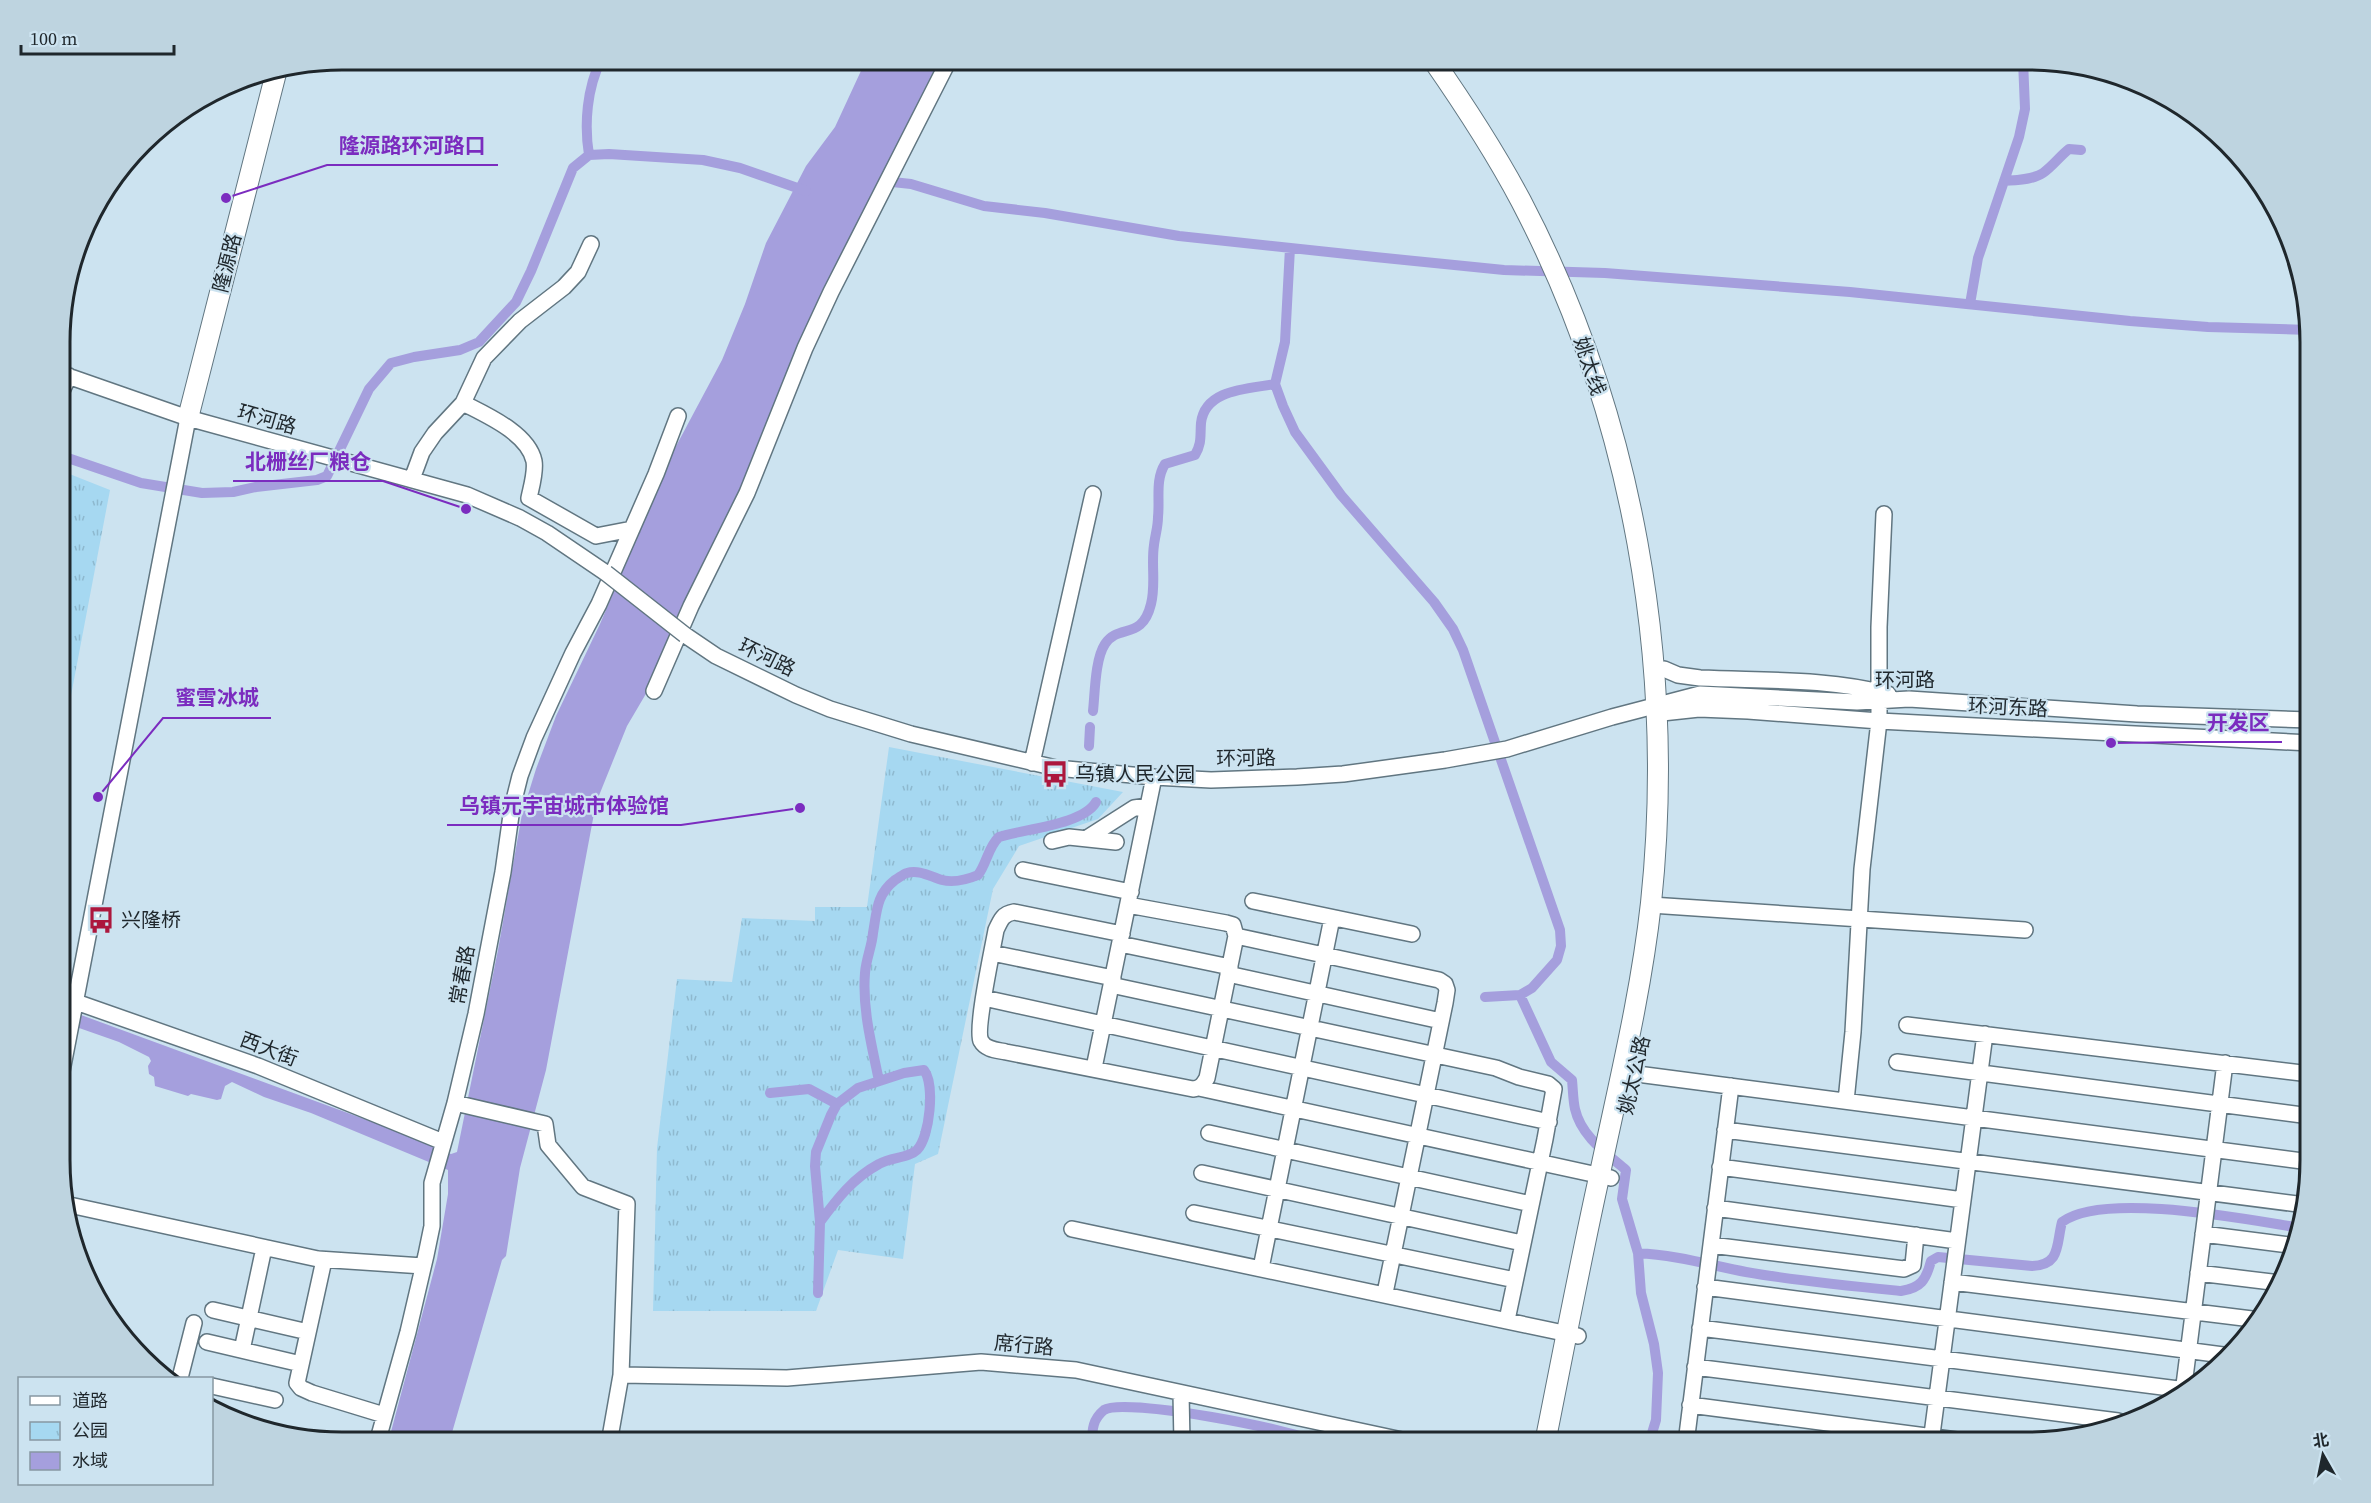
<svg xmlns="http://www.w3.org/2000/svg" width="2371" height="1503" font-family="'Source Serif 4','Noto Sans SC',serif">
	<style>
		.park { fill: url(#park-tufts) }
		.water { fill: #a59fdd }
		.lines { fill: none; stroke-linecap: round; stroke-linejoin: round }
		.canal { stroke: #a59fdd; stroke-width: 10 }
		.minor-casing { stroke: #617681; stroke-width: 18 }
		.major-casing { stroke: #617681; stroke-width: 22 }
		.minor { stroke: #fff; stroke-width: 15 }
		.major { stroke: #fff; stroke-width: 20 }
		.minor-bridge-casing { stroke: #617681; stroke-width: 18; stroke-linecap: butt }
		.minor-bridge { stroke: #fff; stroke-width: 15 }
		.labels { text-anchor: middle; stroke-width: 4.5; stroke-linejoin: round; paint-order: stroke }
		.street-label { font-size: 20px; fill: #1f272c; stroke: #cce3f0 }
		.poi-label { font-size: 20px; fill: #1f272c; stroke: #cce3f0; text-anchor: start }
		.rim { fill: none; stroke: #1f272c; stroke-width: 3 }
		.leader { fill: none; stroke: #7b2cbf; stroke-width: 2 }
		.callout-dot { fill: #7b2cbf; stroke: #cce3f0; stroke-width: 2 }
		.callout-label { font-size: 21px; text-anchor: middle; font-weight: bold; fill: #7b2cbf; stroke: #cce3f0; stroke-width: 4.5; stroke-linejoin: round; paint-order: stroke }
	</style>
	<defs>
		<pattern id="park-tufts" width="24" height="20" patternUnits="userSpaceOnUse" patternTransform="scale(1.5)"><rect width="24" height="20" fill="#a6d8f1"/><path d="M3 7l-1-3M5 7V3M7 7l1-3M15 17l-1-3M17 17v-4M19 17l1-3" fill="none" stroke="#8eb9cf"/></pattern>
	</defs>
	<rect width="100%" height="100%" fill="#cce3f0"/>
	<!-- park -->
	<path class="park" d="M62 471 110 490 62 743Z
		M889 747 1123 792 1098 819 1019 846 993 889 938 1154 915 1164 903 1259 838 1250 816 1311H653L657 1148 677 979 732 982 742 918 815 921V907H867Z"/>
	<!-- water -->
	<path class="water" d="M866 60H943L761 445 647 692 627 726 596 803 546 1070 520 1168 506 1256 502 1260 449 1443H388L437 1259 448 1194V1170L311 1113 264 1097 232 1082 225 1086 221 1099 217 1100 191 1094 188 1096 155 1086 154 1077 149 1074 148 1066 151 1061 149 1057 119 1042 62 1022V1008L375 1123 451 1154 457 1152 498 950 522 814 536 769 556 716 600 624 674 450 722 360 745 304 766 243 806 166 835 127Z"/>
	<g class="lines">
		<!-- canal -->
		<path class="canal" d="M589 155C584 124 587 88 601 60
			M883 181 911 184 984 206 1045 213 1179 236 1375 257 1504 270 1605 273 1850 292 2130 321 2208 327 2310 330
			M2004 181C2016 180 2033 180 2043 173 2053 166 2060 156 2069 149L2081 150
			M1290 248 1285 342 1275 384 1283 406 1295 432 1341 495 1434 602 1453 629 1463 650 1560 930 1561 946 1557 960 1532 988 1520 995 1485 997
			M1970 304 1978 258 2019 137 2025 109 2023 60
			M62 456 141 483 202 493 233 492 256 487 317 480 327 476 369 389 391 363 414 357 460 350 479 342 516 302 531 271 573 168 589 155 609 154 703 160 740 168 806 191
			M1093 711C1095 693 1095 659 1105 644 1119 623 1142 641 1151 604 1156 585 1151 564 1154 545 1155 536 1158 527 1158 517 1160 499 1155 480 1165 464L1195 455C1202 443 1200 436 1201 423 1205 389 1248 389 1275 384
			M1089 746 1090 727
			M1520 995 1551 1062 1572 1080C1573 1090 1573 1100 1575 1109 1581 1136 1606 1153 1626 1170L1622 1199 1638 1253 1641 1293 1654 1344 1658 1373 1656 1420 1649 1443
			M879 1081C872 1046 862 1009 865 973 866 959 872 946 873 933 877 911 876 895 895 880 899 878 903 874 907 873 919 869 931 877 942 880 954 883 966 880 978 875 987 863 988 847 999 837 1023 829 1083 825 1096 802
			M770 1093 809 1089 837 1104
			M1638 1253C1675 1255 1710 1265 1746 1272 1798 1281 1850 1286 1901 1291 1921 1288 1926 1280 1931 1261L1938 1257 2032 1266C2061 1265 2056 1245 2062 1222 2104 1191 2249 1220 2301 1228
			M818 1293 820 1222 815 1166 816 1152 831 1115 837 1104 858 1088 904 1073 924 1070C935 1084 930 1137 917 1150 909 1158 891 1157 879 1164 853 1178 837 1199 820 1222
			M1092 1443C1092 1429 1093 1419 1104 1410 1123 1397 1296 1430 1320 1443"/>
		<defs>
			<path id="minor" d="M62 374 188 418 467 495 520 518 547 533 606 573
				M62 391 69 376
				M463 403C486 415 528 433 534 461 536 472 531 488 529 498L596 536 632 529
				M412 479 422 452 435 433 463 403 484 358 520 321 564 287 578 272 591 244
				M685 635 716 656 796 695 830 709 911 734 1056 768 1154 777 1211 780 1297 777 1343 774 1445 760 1507 749 1612 717 1700 694 1857 702 1909 699 2137 714 2310 720
				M1664 669 1678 675 1700 678C1762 681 1828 678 1888 694
				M654 691 691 606 747 493 805 348 831 292 949 60
				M1662 713 1699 709 1748 711 1879 721 2310 743
				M1032 763 1093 494
				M1087 838 1134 808 1148 806
				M1052 841 1069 837 1116 842
				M1023 870 1131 892
				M1253 901 1412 934
				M1651 905 2025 930
				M1122 934 1014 912C1003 914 1001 919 996 930 993 947 975 1030 981 1041 986 1050 997 1050 1006 1052L1193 1089C1201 1088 1203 1085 1207 1078L1236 936 1233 925 1226 923 1128 905
				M1236 936 1439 980 1445 984 1447 990 1445 1003 1385 1293
				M1120 944 1230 967
				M992 953 1113 978
				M1228 974 1441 1021
				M1111 985 1496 1068 1519 1077 1548 1084 1554 1089 1545 1139 1507 1320
				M984 998 1549 1122
				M76 1002 258 1066 443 1142
				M1907 1025 2310 1074
				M1897 1062 2310 1116
				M1094 1068 1154 777
				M62 1071 188 418
				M1622 1072 2310 1162
				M1199 1088 1611 1178
				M1846 1101 1853 1032 1862 869 1879 721V627L1884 514
				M455 1103 545 1124 548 1145 583 1187 627 1204 621 1375 609 1443
				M1725 1130 2305 1205
				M1209 1133 1531 1204
				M1720 1167 1963 1200
				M1202 1173 1522 1243
				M65 1204 318 1259 423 1266
				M1715 1208 1957 1241
				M1194 1213 1515 1280
				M1072 1229 1578 1336
				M2203 1234 2297 1246
				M1711 1245 1904 1269 1913 1265 1916 1235
				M324 1260 297 1383 301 1388 312 1393 384 1415
				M1261 1268 1332 918
				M2198 1273 2280 1283
				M1952 1282 2260 1320
				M1705 1287 2223 1355
				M213 1310 308 1332
				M1700 1328 2186 1390
				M207 1342 301 1364
				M242 1350 264 1248
				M1695 1367 2118 1421
				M621 1375 787 1378 981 1362 1076 1370 1416 1443
				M180 1378 194 1323
				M212 1386 275 1400
				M1181 1393 1182 1443
				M2183 1393 2225 1063
				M1690 1405 1972 1442
				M1931 1442 1985 1034
				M377 1443 408 1332 426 1255 432 1226V1183L455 1103 476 1014 503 872 512 808 520 776 534 738 573 653 599 604 656 474 678 416
				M1686 1443 1731 1086"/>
			<path id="major" d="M1433 60C1465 106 1495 152 1521 201 1633 415 1676 664 1651 903 1641 994 1619 1083 1600 1173 1580 1263 1563 1353 1545 1443
				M188 418 276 73"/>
		</defs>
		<!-- minor casing -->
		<use href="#minor" class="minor-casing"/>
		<!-- major casing -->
		<use href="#major" class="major-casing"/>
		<!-- minor -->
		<use href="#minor" class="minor"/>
		<!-- major -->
		<use href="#major" class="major"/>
		<defs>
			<path id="minor-bridge" d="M606 573 685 635"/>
		</defs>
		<!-- minor-bridge casing -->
		<use href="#minor-bridge" class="minor-bridge-casing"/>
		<!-- minor-bridge -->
		<use href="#minor-bridge" class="minor-bridge"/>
	</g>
	<!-- icons -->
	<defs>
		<symbol id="bus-bare" viewBox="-9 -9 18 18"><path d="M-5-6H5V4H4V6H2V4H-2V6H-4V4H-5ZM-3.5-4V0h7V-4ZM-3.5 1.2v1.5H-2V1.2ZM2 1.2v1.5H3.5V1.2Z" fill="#ac173d" stroke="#cce3f0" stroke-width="2.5" paint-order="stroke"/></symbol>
	</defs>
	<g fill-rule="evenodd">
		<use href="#bus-bare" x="1036" y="755" width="38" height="38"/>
		<use href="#bus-bare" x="82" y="901" width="38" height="38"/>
	</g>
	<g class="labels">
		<!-- street labels -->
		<g class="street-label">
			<text transform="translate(227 263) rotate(-76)" y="7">隆源路</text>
			<text transform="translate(1590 366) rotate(72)" y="7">姚太线</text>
			<text transform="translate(267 419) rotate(16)" y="7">环河路</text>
			<text transform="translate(767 657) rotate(26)" y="7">环河路</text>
			<text x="1905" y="687">环河路</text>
			<text transform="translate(2008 707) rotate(3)" y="7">环河东路</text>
			<text transform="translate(1246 758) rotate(-1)" y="7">环河路</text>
			<text transform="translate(462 975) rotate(-80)" y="7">常春路</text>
			<text transform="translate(269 1049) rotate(21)" y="7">西大街</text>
			<text transform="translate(1634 1075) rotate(-77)" y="7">姚太公路</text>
			<text transform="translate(1024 1345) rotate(5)" y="7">席行路</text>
		</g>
		<!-- poi labels -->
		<g class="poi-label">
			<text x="1075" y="781">乌镇人民公园</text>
			<text x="121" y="927">兴隆桥</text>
		</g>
	</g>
	<!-- crop -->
	<path d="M0 0H2371V1503H0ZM342 70H2028A272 272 0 0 1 2300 342V1160A272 272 0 0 1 2028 1432H342A272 272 0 0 1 70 1160V342A272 272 0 0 1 342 70Z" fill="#bed4e0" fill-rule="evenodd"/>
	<path class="rim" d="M342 70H2028A272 272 0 0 1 2300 342V1160A272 272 0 0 1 2028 1432H342A272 272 0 0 1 70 1160V342A272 272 0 0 1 342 70Z"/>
	<!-- callouts -->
	<path class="leader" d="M226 198L327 165H498M466 509L383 481H233M98 797L163 718H271M2111 743L2195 742H2282M800 808L681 825H447"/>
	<g class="callout-dot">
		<circle cx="226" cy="198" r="6"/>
		<circle cx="466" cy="509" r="6"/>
		<circle cx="98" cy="797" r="6"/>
		<circle cx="2111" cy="743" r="6"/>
		<circle cx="800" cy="808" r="6"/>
	</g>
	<g class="callout-label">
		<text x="412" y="153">隆源路环河路口</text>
		<text x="308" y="469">北栅丝厂粮仓</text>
		<text x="217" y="705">蜜雪冰城</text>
		<text x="2238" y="730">开发区</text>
		<text x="564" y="813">乌镇元宇宙城市体验馆</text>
	</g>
	<!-- legend -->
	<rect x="18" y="1377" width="195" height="108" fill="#cce3f0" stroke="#8798a2" stroke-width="1.5"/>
	<rect x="30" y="1396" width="30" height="9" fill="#ffffff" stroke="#8798a2" stroke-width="1.5"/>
	<text x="72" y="1407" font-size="18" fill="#1f272c">道路</text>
	<rect x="30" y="1422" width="30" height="18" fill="url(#park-tufts)" stroke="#8798a2" stroke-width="1.5"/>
	<text x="72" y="1437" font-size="18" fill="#1f272c">公园</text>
	<rect x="30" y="1452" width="30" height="18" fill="#a59fdd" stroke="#8798a2" stroke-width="1.5"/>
	<text x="72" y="1467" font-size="18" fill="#1f272c">水域</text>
	<!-- north arrow -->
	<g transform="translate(2323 1455) rotate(351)" stroke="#cce3f0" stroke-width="4.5" paint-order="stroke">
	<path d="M0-4.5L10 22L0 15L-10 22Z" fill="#1f272c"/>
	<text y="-9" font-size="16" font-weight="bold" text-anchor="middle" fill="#1f272c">北</text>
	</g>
	<!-- scale -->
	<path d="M21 45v9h153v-9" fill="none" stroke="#1f272c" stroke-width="3"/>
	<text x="30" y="45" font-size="18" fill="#1f272c" stroke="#cce3f0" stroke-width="4.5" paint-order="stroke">100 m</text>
</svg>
